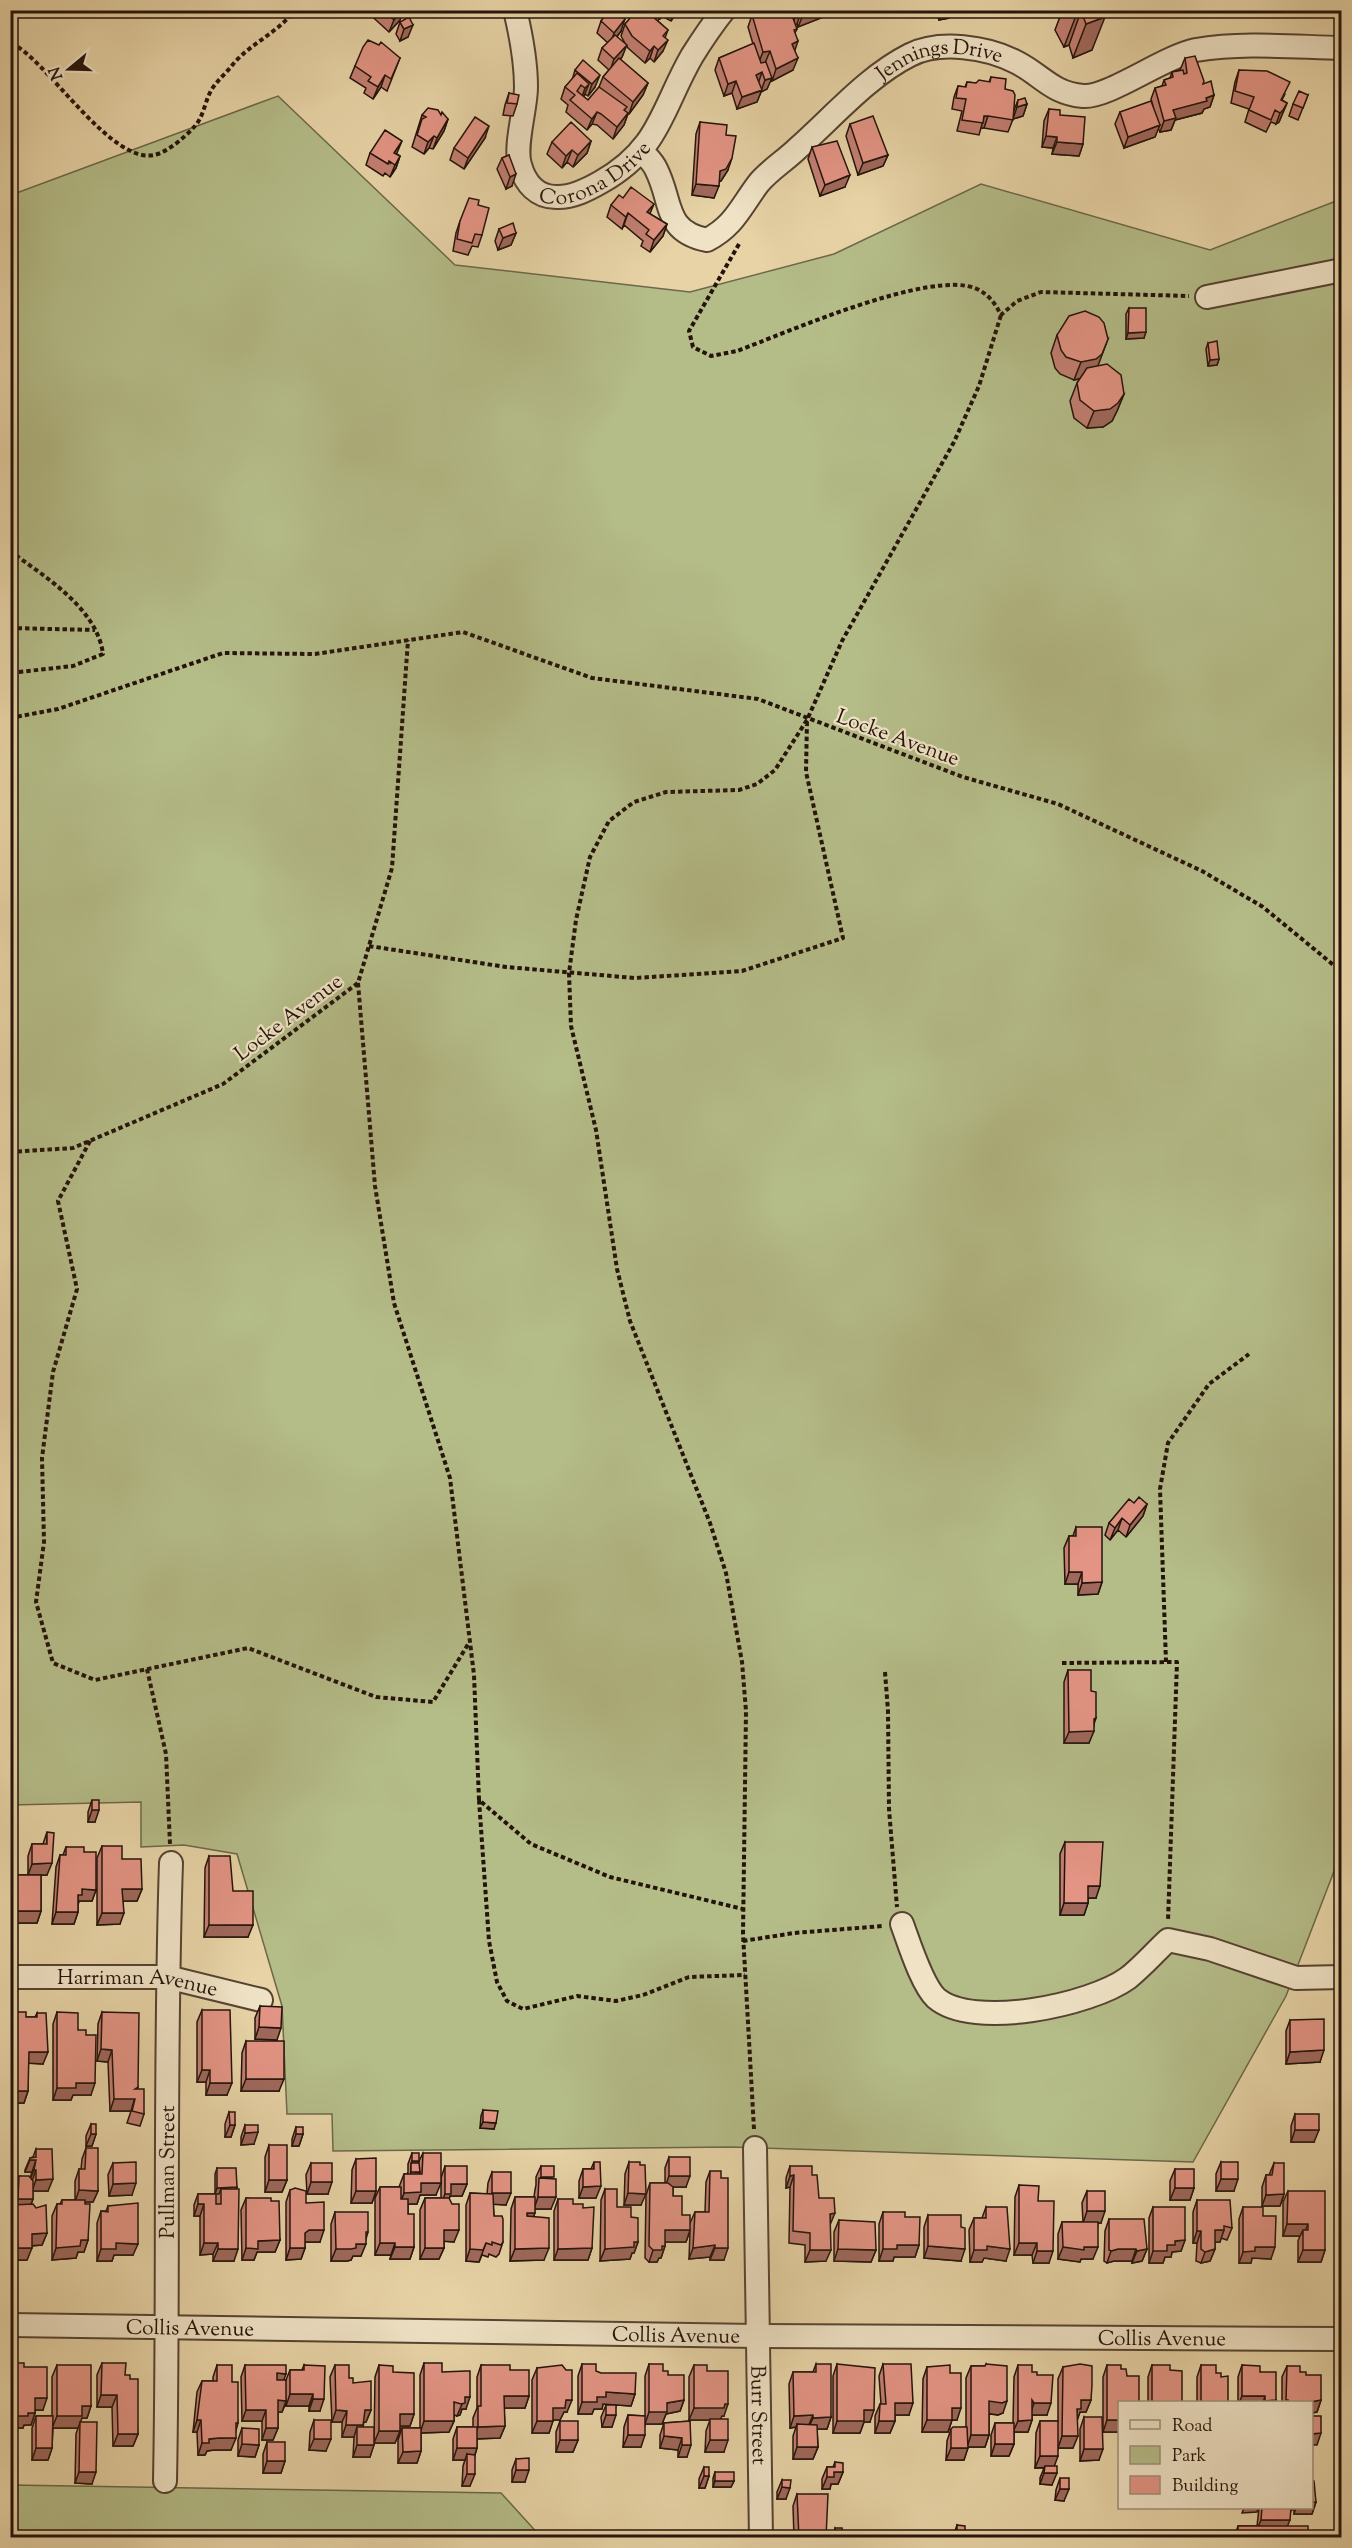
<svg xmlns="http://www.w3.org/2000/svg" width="1352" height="2548" font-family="'Sorts Mill Goudy',serif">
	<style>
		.green { fill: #b4bc88; stroke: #6c6849; stroke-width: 1.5 }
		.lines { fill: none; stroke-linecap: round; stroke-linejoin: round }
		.minor-casing { stroke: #554331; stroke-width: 26 }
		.path { stroke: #24130a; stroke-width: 4; stroke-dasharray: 4.5 3; stroke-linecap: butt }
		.minor { stroke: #efe2c5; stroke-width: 22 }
		.wall { fill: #c37f72; stroke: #24130a; stroke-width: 1.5 }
		.shaded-wall { fill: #9f685c; stroke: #24130a; stroke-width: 1.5 }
		.building { fill: #e39484; stroke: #24130a; stroke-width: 1.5 }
		.labels { text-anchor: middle; stroke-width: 4.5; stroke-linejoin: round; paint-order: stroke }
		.street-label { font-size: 21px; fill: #24130a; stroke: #efe2c5 }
	</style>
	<rect width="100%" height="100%" fill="#e7d3a6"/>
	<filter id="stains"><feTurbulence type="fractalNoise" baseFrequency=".00333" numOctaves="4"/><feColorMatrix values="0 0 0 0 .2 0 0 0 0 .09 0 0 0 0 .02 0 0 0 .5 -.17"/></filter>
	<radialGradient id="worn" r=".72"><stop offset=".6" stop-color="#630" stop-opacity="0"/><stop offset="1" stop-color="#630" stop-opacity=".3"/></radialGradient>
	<!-- green -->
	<path class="green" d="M278 96 455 265 690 292 834 254 981 184 1210 250 1341 199V1853L1286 1996 1193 2162 731 2147 333 2151 332 2114H287L282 2006 237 1854 184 1845 141 1847V1802L11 1805V195Z
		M11 2485 501 2493 541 2537 11 2538Z"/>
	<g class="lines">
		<defs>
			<g id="minor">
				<path id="s1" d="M515 10C521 35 526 62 526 87 526 109 514 146 520 165 525 183 537 198 558 197 573 197 587 190 601 182 660 149 662 108 692 56 702 40 712 25 724 10"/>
				<path id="s2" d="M641 150C646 156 653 162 656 169 673 202 663 231 707 240 734 226 740 208 758 184 768 171 786 160 798 148 833 117 868 76 910 55 940 40 987 47 1016 62 1042 75 1051 93 1083 96 1108 98 1163 57 1196 50 1244 42 1294 47 1342 48"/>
				<path d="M1207 297 1342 270"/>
				<path d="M902 1924C909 1943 922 1985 936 1998 973 2030 1091 2005 1128 1978 1142 1967 1155 1952 1168 1940L1210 1949 1296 1978 1342 1977"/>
				<path id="s3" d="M10 1977H167L261 2000"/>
				<path id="s4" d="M755 2148 761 2538"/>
				<path id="s5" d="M10 2325 757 2336 1342 2339"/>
				<path id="s6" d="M165 2481C169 2275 164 2069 171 1863"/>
			</g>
		</defs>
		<!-- minor casing -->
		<use href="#minor" class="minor-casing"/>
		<!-- path -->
		<path class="path" d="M18 47C53 70 113 164 154 155 168 152 185 137 195 126 204 116 205 100 212 89 217 81 224 75 230 68 248 44 277 34 295 10
			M739 244 689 331 693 347 711 356 737 351C786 333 932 268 977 289 989 295 995 303 1001 315L1017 301 1041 292 1189 296
			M10 551C45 577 97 608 103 654L73 666 10 673
			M10 628 95 630
			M10 718 58 709 223 653 315 654 463 632 592 678 758 699 963 777 1058 804 1202 871 1263 907 1342 972
			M369 946 506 967 635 978 742 971 843 938 806 772 807 720
			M358 983 375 1186 394 1303 450 1478 474 1675 479 1800 531 1844 610 1877 743 1909
			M90 1141 58 1201 77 1289 53 1372 42 1458 44 1542 36 1602 53 1663 95 1680 248 1648 376 1697 433 1702 470 1641
			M10 1152 73 1148 223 1084 358 983 392 868 408 640
			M1166 1662 1160 1489 1168 1443 1209 1384 1249 1354
			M1062 1663 1177 1662 1168 1921
			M147 1669 166 1754 170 1844
			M885 1672 888 1711 889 1809 897 1907
			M479 1800 489 1941 497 1982 507 2001 523 2009 577 1996 616 2001 643 1995 689 1977 745 1975
			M743 1941 794 1933 883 1926
			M754 2129 743 1934 746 1711 742 1662 726 1573 710 1523 630 1321 617 1269 596 1130 571 1026 569 973 576 920 590 857 609 821 634 802 666 792 739 790 757 784 775 770 807 720 842 641 954 442 979 386 1001 315"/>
		<!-- minor -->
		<use href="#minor" class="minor"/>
	</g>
	<!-- wall -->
	<path class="wall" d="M365 10H403L400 20 389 32Z
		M632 10H678L671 21 662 16 660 19 659 18 658 21 668 30 665 38 663 51 654 62 650 58 645 63 628 48 626 45 622 57 620 59 648 83 643 95 629 114H628L624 125 613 139 597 125 592 124 587 130 566 112 568 105 561 99 565 87 572 80 575 70 595 87 588 96 585 94 584 97 588 100 599 87 603 77 609 70 598 60 602 48 608 43 597 33 601 21 621 31 617 37 626 45 621 36 625 24 635 13Z
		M762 10H832L831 14 798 27 797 24 795 25 797 29 795 33 793 70 772 81 771 79 767 89 761 92 757 102 737 109 732 93 724 96 715 70 719 58 753 44 748 27 752 15Z
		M935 10H951L949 18 939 20Z
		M1050 10H1102L1092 50 1073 58 1069 45 1064 47 1055 30 1061 14V13L1052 16Z
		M400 22 408 37 400 41 396 34Z
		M400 58 387 91 381 87 373 99 364 93 366 88 350 78 355 66Z
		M1185 58 1203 84 1214 95 1210 107 1204 109 1202 113 1175 120 1171 130 1160 132 1158 128 1155 137 1124 148 1115 124 1120 112 1153 106 1151 99 1155 88 1162 86 1164 80 1170 78 1172 72 1180 70Z
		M1239 70 1285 94 1282 100 1287 103 1279 122 1276 124 1271 122 1266 132 1245 122 1249 109 1231 103 1235 82Z
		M991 77 1005 89 1014 110 1018 100 1027 104 1023 116 1013 119 1008 132 984 128H981L979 135 957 131 962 111 952 109 954 97 958 86 965 87 967 82 976 83 989 82Z
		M509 93 517 104 513 116 503 115 505 105Z
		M1308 95 1298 120 1289 116 1293 104Z
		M1049 109 1060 115 1083 144 1079 156 1052 154 1053 148 1042 147 1044 121Z
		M422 115H441L448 119 444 131 433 149 429 148 424 154 412 147Z
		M700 122 726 135 728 170 721 181 719 182 714 198 692 195 696 134Z
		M850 124 888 155 883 166 858 175 846 136Z
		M485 138 464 169 450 160 454 148Z
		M591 141 587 153 573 167 567 162 562 168 547 154 552 142Z
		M812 147 845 187 820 196 808 159Z
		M370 153 397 154 400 156 396 168 390 177 385 173 383 176 366 165Z
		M509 155 512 186 506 189 497 169 502 158Z
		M623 198 667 224 663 236 650 252 641 246 643 241 624 225 622 229 607 217 611 205Z
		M478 205 482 235 478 247 472 246 468 255 453 251 456 233 460 221Z
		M499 229 516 233 511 245 498 250 495 241Z
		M1129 308 1144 338 1126 339V314Z
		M1057 335 1098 366 1124 394 1117 411 1112 421 1103 427 1087 428 1074 418 1070 401 1077 383 1080 379 1074 380 1060 374 1055 368 1051 353Z
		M1208 343 1219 359 1217 365 1208 366 1206 349Z
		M1134 1503 1147 1504 1143 1516 1126 1537 1118 1530 1110 1540 1105 1535 1109 1523Z
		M1076 1527 1102 1582 1098 1594 1078 1595V1584H1065L1064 1548 1069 1536H1073Z
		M1068 1670 1091 1691 1094 1725 1089 1743H1064V1682Z
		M92 1800 95 1822H88V1812Z
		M47 1832V1875H41V1911L37 1923H10V1882L13 1875H28V1856L32 1844H43Z
		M1065 1842 1096 1898H1088V1903L1084 1915H1060V1854Z
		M102 1846 122 1859 142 1889 137 1901H123L120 1924 97 1925V1858Z
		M66 1847 84 1852 96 1890 92 1901H79L78 1905V1912L74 1924H52L56 1867 60 1855H63Z
		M209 1856 233 1891 248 1937H204L205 1868Z
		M260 2006 277 2040 255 2039V2018Z
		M202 2010 227 2095H206V2082H197V2022Z
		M12 2012 26 2017H35L37 2013 43 2064 28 2063V2091L24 2103H10V2016Z
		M57 2012 78 2030 91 2095H73L71 2100H53V2024Z
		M102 2012 138 2087 137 2089 144 2114 140 2126 127 2123 131 2111H110L108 2062 97 2061 98 2024Z
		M1290 2020 1320 2062 1286 2064V2031Z
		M246 2041 279 2091H241L242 2053Z
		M483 2110 494 2129 480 2128 481 2116Z
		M229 2112 235 2125 231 2137H225V2124Z
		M1295 2114 1314 2142H1291V2126Z
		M91 2124 96 2134 92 2146H86V2136Z
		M245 2125 254 2144 241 2145V2137Z
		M296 2127 303 2134 299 2146H292V2139Z
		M269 2145 287 2180 282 2192H265V2157Z
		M86 2148 98 2191 93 2202H85L88 2240 84 2252H78L76 2258 52 2260V2216L57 2204H60L62 2200H75V2181L79 2169H81L82 2159Z
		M36 2149 48 2191H33V2199L31 2205 47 2233 42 2245 32 2246 27 2260H14L13 2243H10V2208L12 2205H14L15 2188 19 2176 30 2178 32 2172H25V2170L30 2158 33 2157Z
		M412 2153 419 2161 418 2163 423 2153 436 2195H420L417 2204H408V2214L414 2247 410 2259H390L391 2255H375V2198L380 2187H399L404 2174H407L408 2172V2164Z
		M669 2157 686 2187H673V2196L682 2215 690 2223 695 2212H705L706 2182 710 2171 724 2260H710V2257L689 2259 690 2231 686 2242H665V2246L661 2258H659L657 2262H649L645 2258 646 2195 650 2183H665V2168Z
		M356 2159 376 2191 372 2203H351L352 2170Z
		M594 2162 596 2198H579V2181L583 2169H591Z
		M629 2162 641 2205H624L625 2174Z
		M1221 2162 1234 2191H1216V2174Z
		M113 2163 132 2195 109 2196 108 2175Z
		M311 2163 328 2194H307L306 2175Z
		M1274 2163 1284 2194 1280 2206H1262V2187L1266 2175H1269Z
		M445 2166 467 2184 462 2196H450L449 2199 454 2242 444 2241V2248L439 2259H420V2210L425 2198H441V2178Z
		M541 2166 553 2179 551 2209H535L534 2216 544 2260 510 2261 511 2209 515 2197H534L535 2190 536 2185V2177Z
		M790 2166 819 2198 830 2225 826 2261 805 2262V2245L789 2243 790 2187 786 2188V2178Z
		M217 2168 237 2187 234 2261H213V2254L200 2255V2216H194V2205L198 2194H215V2174Z
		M1175 2169 1194 2188 1190 2200H1170V2181Z
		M492 2172 506 2205 493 2204 494 2216 503 2242 499 2254 496 2257 489 2254 488 2257 482 2255 479 2262 466 2261V2205L470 2193 487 2194 488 2183Z
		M1019 2185 1038 2201 1049 2263H1033L1032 2255H1014L1015 2197Z
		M605 2189 617 2207 631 2217 638 2242 634 2253H632L630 2259 600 2261 601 2200Z
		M290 2190 306 2203 320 2242H305V2248L301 2259 286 2260V2202Z
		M1087 2191 1101 2223H1098L1093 2259H1081L1080 2262 1058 2259V2234L1062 2222H1083L1082 2203Z
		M1288 2191 1325 2250 1321 2262H1298V2241L1300 2236H1283V2202Z
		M246 2198 271 2201 280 2240 275 2252H257L254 2260H242L241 2210Z
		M558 2199 583 2208 592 2248 588 2260H554V2211Z
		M1197 2200 1232 2228 1227 2240 1221 2238 1220 2242H1215V2249L1210 2261 1201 2263 1196 2261 1197 2243H1193V2212Z
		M108 2206 133 2255H114L112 2261H97V2223L101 2211H106Z
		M986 2207 1006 2261 984 2258 982 2262H970L969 2230 974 2218H982Z
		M1153 2207 1185 2240 1181 2251 1172 2252 1171 2257H1165L1163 2263H1149V2218Z
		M1243 2207 1263 2216 1271 2259 1252 2258 1251 2263H1239V2219Z
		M335 2212 368 2232 361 2256H353L351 2260 347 2261H331V2224Z
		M883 2212 905 2217 919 2245 915 2257H894L893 2261H879V2224Z
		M928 2215 961 2261 924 2258V2227Z
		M1109 2219 1147 2249 1142 2261 1132 2263V2261H1114L1107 2263 1104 2261 1105 2231Z
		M839 2220 876 2250 871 2262 834 2261V2232Z
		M12 2363 24 2367 43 2410H35V2413L31 2425H24L23 2428H10V2366Z
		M102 2363 125 2375 130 2379 138 2434 133 2446H113L112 2407H97V2375Z
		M424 2363 442 2372 466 2409H462L460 2415 457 2416 454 2415V2421L449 2432 421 2433V2451L417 2463H398V2440L402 2428H420V2375Z
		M582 2364 635 2394 631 2406 616 2405 612 2427H602L601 2417 606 2405H611L603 2404 602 2409H594L592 2414H578V2376Z
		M649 2364 663 2371 668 2375 684 2400 680 2411 666 2414 662 2424H645L641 2447H623L624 2427 628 2415 645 2416V2376Z
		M816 2364 831 2417 827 2429H817L818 2447 813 2459H793V2436L796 2427 790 2428 789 2384 793 2372H813Z
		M837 2364 870 2422H864L860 2433H833V2376Z
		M883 2364 909 2415H895V2421L890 2433H875V2416L880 2404H881L879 2376Z
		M986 2364 1003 2413 998 2415 989 2414V2435L985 2447H968L964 2460H946L947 2441 951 2429 966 2427V2378L971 2366H985Z
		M57 2365 91 2406 87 2418H82L80 2422 92 2484 75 2483 76 2434 78 2428H53L52 2448 48 2460H32V2428L36 2416H52V2377Z
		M217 2365 232 2382 238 2423 231 2450H214L207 2451 205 2455H198L197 2432H193L197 2392 202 2381H213V2377Z
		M245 2365 284 2380H286L290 2370H302L304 2365 320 2411H309V2406H286V2403L282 2412H278V2428L273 2440H262V2421H242L241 2377Z
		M335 2365 349 2378 371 2410 366 2422H364L363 2427 374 2441 375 2377 379 2365 393 2372 414 2414 410 2426H400V2431L395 2443H374L370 2457H353L354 2437H342V2422H332L330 2377Z
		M481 2365 510 2370 529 2396 525 2408H504L505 2426 500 2438 477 2439V2448L475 2455 470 2486H462L463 2466 465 2460H453V2439L457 2427H473V2418L477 2408V2377Z
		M694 2365 707 2371 724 2416H722L720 2419 724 2452H705L706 2431 710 2420H689V2377Z
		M1018 2365 1037 2375 1047 2415H1032V2420L1028 2432H1014V2444L1009 2456H991V2435L995 2423H1013L1014 2377Z
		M1107 2365 1121 2369 1127 2376 1119 2403V2432H1103V2377Z
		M1152 2365 1170 2370 1182 2403H1148V2377Z
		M1201 2365 1221 2377 1228 2403H1197V2377Z
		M1242 2365 1260 2372 1276 2400 1275 2403H1238V2377Z
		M1287 2366 1300 2372 1306 2375 1321 2400 1317 2412 1311 2413V2403H1282V2377Z
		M927 2367 950 2373 957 2420H952L948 2432H922L923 2379Z
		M1063 2367 1091 2400 1086 2412H1080L1077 2420 1073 2448H1058L1054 2466 1052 2485 1040 2484V2478L1044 2468H1035L1036 2433 1040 2421H1058V2379Z
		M537 2368 567 2412H564L560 2420H553L549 2433H532V2380Z
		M1084 2417 1099 2460 1080 2461V2429Z
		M314 2420 326 2451 309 2450 310 2432Z
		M560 2421 578 2440 573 2452H556V2432Z
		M690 2421 687 2457H678V2450L660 2448V2435L664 2423Z
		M242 2428 259 2445 255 2457 238 2456V2440Z
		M267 2442 285 2461 281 2473H263V2454Z
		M516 2459 525 2482H512V2470Z
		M835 2462 843 2472 838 2484H831L830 2489H822V2479L827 2467H833Z
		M704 2467 709 2476 705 2488H699V2479Z
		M715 2472 734 2481 731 2487H713V2478Z
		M1060 2478 1064 2501 1055 2500 1056 2490Z
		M782 2480 786 2499H777V2492Z
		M797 2494 826 2538H794L793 2506Z
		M1316 2502 1312 2514H1294V2510H1291L1287 2526 1308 2538H1234L1238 2526H1257L1259 2508H1311Z
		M957 2525 965 2538 953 2537Z
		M835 2528 842 2538H832Z"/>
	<!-- shaded-wall -->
	<path class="shaded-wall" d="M402 10H403L400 20 389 32 394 20Z
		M662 10 658 21 652 29 656 17Z
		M674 10H678L671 21Z
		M813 10H832L831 14 798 27 803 15Z
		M942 10H951L949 18 939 20Z
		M1054 10H1061V13L1052 16Z
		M1081 11 1069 45 1064 47 1077 13Z
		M801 12 797 24 792 26 796 14Z
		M1105 17 1092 50 1073 58 1086 24Z
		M625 19 621 31 610 45 614 33Z
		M413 25 408 37 400 41 404 29Z
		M668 40 663 51 654 62 658 50Z
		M798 41 794 53 792 44Z
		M627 45 622 57 610 71 614 59Z
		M654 46 650 58 645 63 650 51Z
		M770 51 765 63 758 64 763 52Z
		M798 58 793 70 772 81 776 69Z
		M762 72 758 84 756 75Z
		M385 75 381 87 373 99 378 87Z
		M600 75 595 87 588 96 592 84Z
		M772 78 767 89 761 92 757 102 737 109 742 97 761 91 765 80Z
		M736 81 732 93 724 96 728 84Z
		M648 83 643 95 629 114 633 102Z
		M589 84 584 96 581 100 585 88Z
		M1214 95 1210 107 1204 109 1202 113 1175 120 1171 130 1160 132 1164 121 1173 110 1206 98Z
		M1287 103 1279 122 1276 124 1280 113Z
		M1027 104 1023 116 1013 119 1017 107Z
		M597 112 592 124 587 130 592 119Z
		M628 113 624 125 613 139 617 127Z
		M984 116H988L984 128H981Z
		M448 119 444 131 433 149 437 138Z
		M1160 125 1155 137 1124 148 1128 137Z
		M489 126 485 138 464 169 468 158Z
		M434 136 429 148 424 154 428 142Z
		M1046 136 1057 137 1053 148 1042 147Z
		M402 141 397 153 390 164 394 153Z
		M591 141 587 153 573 167 578 155Z
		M1057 142 1083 144 1079 156 1052 154Z
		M572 150 567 162 562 168 566 156Z
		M888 155 883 166 858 175 863 163Z
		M400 156 396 168 390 177 395 165Z
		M732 158 728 170 721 181 716 183 720 171Z
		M516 174 512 186 506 189 510 177Z
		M850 175 845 187 820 196 825 185Z
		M696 184 719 186 714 198 692 195Z
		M654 204 649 216 647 212Z
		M628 213 624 225 622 229 626 217Z
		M667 224 663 236 650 252 654 240Z
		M516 233 511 245 498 250 503 238Z
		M1146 332 1144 338 1126 339 1128 333Z
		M1108 339 1096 371 1090 376 1074 380 1081 362Z
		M1219 359 1217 365 1208 366 1210 360Z
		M1124 394 1117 411 1112 421 1103 427 1087 428 1094 411Z
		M1147 1504 1143 1516 1126 1537 1130 1525Z
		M1122 1518 1118 1530 1110 1540 1115 1528Z
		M1069 1572H1082L1078 1584H1065Z
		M1102 1582 1098 1594 1078 1595 1082 1583Z
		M1096 1718 1092 1730 1094 1731 1089 1743H1064L1069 1732Z
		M92 1810H99L95 1822H88Z
		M52 1863 47 1875H28L32 1864Z
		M1088 1886H1100L1096 1898H1084Z
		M82 1889 96 1890 92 1901H79L77 1907 78 1895Z
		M122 1889H142L137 1901H118Z
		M1064 1903H1088L1084 1915H1060Z
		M13 1911H41L37 1923H10V1919Z
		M56 1912H78L74 1924H52Z
		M102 1913H124L120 1924 97 1925Z
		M209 1925H253L248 1937H204Z
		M259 2027 281 2028 277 2040 255 2039Z
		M101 2049 112 2050 108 2062 97 2061Z
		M1324 2050 1320 2062 1286 2064 1290 2052Z
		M29 2052H48L43 2064 24 2063Z
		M202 2070H210L206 2082H197Z
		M246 2079H284L279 2091H241Z
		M76 2083H95L91 2095H73L71 2100H53L57 2088Z
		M210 2083H232L227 2095H206Z
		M138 2087 131 2111H110L114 2099Z
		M11 2091H28L24 2103H10Z
		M483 2122 496 2123 494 2129 480 2128Z
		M230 2125H235L231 2137H225Z
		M1295 2130H1319L1314 2142H1291Z
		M258 2132 254 2144 241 2145 245 2133Z
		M91 2134H96L92 2146H86Z
		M296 2134H303L299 2146H292Z
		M30 2160H36L32 2172H25Z
		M412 2161H419L415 2172H420L415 2184H406L411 2172V2164Z
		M34 2170H36L32 2181 29 2182Z
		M794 2175 790 2187 786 2188 790 2176Z
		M669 2176H690L686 2187H665Z
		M53 2179 48 2191H32L36 2180Z
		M1221 2179H1238L1234 2191H1216Z
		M269 2180H287L282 2192H265Z
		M311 2182H332L328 2194H307Z
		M136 2183 132 2195 109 2196 113 2184Z
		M421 2183H441L436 2195H420L417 2204H400L404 2193Z
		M451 2184H467L462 2196H450L447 2206H440L445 2194Z
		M601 2186 596 2198H579L583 2187Z
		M237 2187 235 2193 221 2189 219 2194H215L217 2188Z
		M1175 2188H1194L1190 2200H1170Z
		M79 2190 98 2191 93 2202H75Z
		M356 2191H376L372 2203H351Z
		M492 2193H511L506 2205 487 2204Z
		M628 2193 646 2194 641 2205H624Z
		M1284 2194 1280 2206H1262L1266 2195Z
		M538 2197H556L551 2209H534Z
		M18 2199H33L28 2211H14Z
		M198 2204H204L200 2216H194Z
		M1087 2211H1105L1101 2223H1083Z
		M527 2213H535L530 2225Z
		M835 2213 830 2225V2214Z
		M1287 2224H1308L1303 2236V2230L1300 2236H1283Z
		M309 2230H324L320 2242H304L305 2233Z
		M444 2230H459L454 2242 439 2241Z
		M665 2230H690L686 2242H661Z
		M1215 2230H1224L1220 2242H1211Z
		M17 2231 13 2243H10V2236L12 2232Z
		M1197 2231H1201L1197 2243H1193Z
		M47 2233 42 2245 27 2246 32 2234Z
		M81 2240H88L84 2252H78L76 2258 52 2260 56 2248Z
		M280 2240 275 2252H257L254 2260H242L246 2248 258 2241Z
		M1185 2240 1181 2251 1172 2252 1171 2257H1165L1163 2263H1149L1153 2251 1175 2241Z
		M634 2242H638L634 2253H632L630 2259 600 2261 605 2249Z
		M116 2243 138 2244 133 2255H114L112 2261H97L101 2249Z
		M204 2243H218L213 2254 200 2255Z
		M380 2243H395L391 2255H375Z
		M486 2243 479 2262 466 2261 470 2249Z
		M1019 2243H1037L1032 2255H1014Z
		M356 2244H366L361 2256H353L351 2260 347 2261H331L336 2249Z
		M715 2245 710 2257 689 2259 693 2248Z
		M897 2245H919L915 2257H894L893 2261H879L883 2249Z
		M662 2246H665L661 2258H659L657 2262H649L653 2250Z
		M928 2246 965 2249 961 2261 924 2258Z
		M987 2246 1010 2249 1006 2261 984 2258 982 2262H970L974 2250Z
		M395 2247H414L410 2259H390Z
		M1063 2247H1098L1093 2259H1081L1080 2262 1058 2259Z
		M1255 2247H1275L1271 2259 1252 2258 1251 2263H1239L1243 2252Z
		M18 2248H32L27 2260H14Z
		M290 2248H305L301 2259 286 2260Z
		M425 2248H444L439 2259H420Z
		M549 2248 544 2260 510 2261 515 2249Z
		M592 2248 588 2260H554L558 2249Z
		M715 2248H728L724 2260H710Z
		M218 2249H238L234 2261H213Z
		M838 2249 876 2250 871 2262 834 2261Z
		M1118 2249H1136L1132 2261H1114L1107 2263 1111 2251Z
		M1147 2249 1142 2261 1132 2263 1137 2251Z
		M1215 2249 1210 2261 1201 2263 1205 2252Z
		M810 2250H831L826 2261 805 2262Z
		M1303 2250H1325L1321 2262H1298Z
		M1037 2251H1053L1049 2263H1033Z
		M277 2373 286 2374 282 2385H272Z
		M606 2392 635 2394 631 2406 603 2404 602 2409H594L592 2414H578L582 2402 597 2397Z
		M290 2394H313L309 2406H286Z
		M101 2395H117L112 2407H97Z
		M504 2396H529L525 2408H500Z
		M1242 2396H1265L1263 2403H1239Z
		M465 2397H470L466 2409H462L460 2415 457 2416Z
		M35 2398H47L43 2410H30Z
		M313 2399H324L320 2411H309Z
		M278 2400 286 2401 282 2412H273Z
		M566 2400H572L567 2412H564L560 2420H549L553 2408Z
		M684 2400 680 2411 666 2414 662 2424H645L649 2412 667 2403Z
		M1081 2400H1091L1086 2412H1080L1077 2421H1073Z
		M1276 2400 1275 2403H1264L1265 2401Z
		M1321 2400 1317 2412 1311 2413V2403H1305Z
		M989 2401H1007L1003 2413 998 2415 985 2413Z
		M895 2403H913L909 2415H891Z
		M1034 2403H1051L1047 2415H1030Z
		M725 2404H728L724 2416H722L720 2420H689L694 2408Z
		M82 2406H91L87 2418H82L78 2428H52L57 2416Z
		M952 2408H961L957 2420H952L948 2432H922L927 2420Z
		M246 2410H266L262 2421H242Z
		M336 2410 347 2411 342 2422H332Z
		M365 2410H371L366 2422H361Z
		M864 2410H874L870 2422H864L860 2433H833L837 2421Z
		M28 2413H35L31 2425H24L23 2428H10V2419L12 2416Z
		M400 2414H414L410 2426H396Z
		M606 2415H616L612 2427H602Z
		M813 2415 808 2427 797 2424 796 2427 790 2428 794 2416Z
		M831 2417 827 2429H808L813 2418Z
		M197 2420H201L197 2432H193Z
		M1032 2420 1028 2432H1013L1018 2421Z
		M1107 2420H1119V2432H1103Z
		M424 2421H454L449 2432 420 2433Z
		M537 2421H553L549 2433H532Z
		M879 2421H895L890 2433H875Z
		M346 2425H363L359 2437 357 2427 354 2437H342Z
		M505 2426 500 2438 473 2439 478 2427Z
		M266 2428H278L273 2440H262Z
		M379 2431H400L395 2443H374Z
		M1321 2433 1317 2445H1311V2434Z
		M118 2434H138L133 2446H113Z
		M628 2435H645L641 2447H623Z
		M971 2435H989L985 2447H967Z
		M664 2436 682 2438 678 2450 660 2448Z
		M1062 2436H1078L1073 2448H1058Z
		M219 2438H236L231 2450H214L207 2451 205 2455H198L202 2443 209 2439Z
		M314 2439H331L326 2451 309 2450Z
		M560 2440H578L573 2452H556Z
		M710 2440H728L724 2452H705Z
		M242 2444 259 2445 255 2457 238 2456Z
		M995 2444H1014L1009 2456H991Z
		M357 2445H374L370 2457H353Z
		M682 2445H691L687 2457H678Z
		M797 2447H818L813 2459H793Z
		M36 2448H52L48 2460H32Z
		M457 2448H477L473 2460 467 2454 465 2460H453Z
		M951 2448H968L964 2460H946Z
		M1084 2449H1103L1099 2460 1080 2461Z
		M421 2451 417 2463H398L403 2452Z
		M1040 2456H1058L1054 2467 1035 2468Z
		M267 2461H285L281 2473H263Z
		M516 2470H529L525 2482H512Z
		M79 2472H96L92 2484 75 2483Z
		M834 2472H843L838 2484H831L830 2489H822L827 2477Z
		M1044 2473H1057L1052 2485 1040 2484Z
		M467 2474H475L470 2486H462Z
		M704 2476H709L705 2488H699Z
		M715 2481H734L731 2487H713Z
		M782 2487 790 2488 786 2499H777Z
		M1060 2489H1069L1064 2501 1055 2500Z
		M1311 2502H1316L1312 2514H1294L1296 2508H1311Z
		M1244 2508H1258L1257 2512 1242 2513Z
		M1261 2520H1290L1285 2532H1256Z"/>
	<!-- building -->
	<path class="building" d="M383 10H402L394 20Z
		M609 10H615L625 19 614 33 601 21Z
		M637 10H645L668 30 663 36 668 40 658 50 654 46 650 51 632 36 625 24Z
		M649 10H661L656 17Z
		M762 10H790L797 29 794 30 798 41 792 44 798 58 776 69 770 51 763 52 752 15Z
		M795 10H813L803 15 801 12 796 14Z
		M1075 10H1102L1105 17 1086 24 1081 11 1077 13Z
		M409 17 413 25 404 29 400 22Z
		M615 35 627 45 614 59 602 48Z
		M368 40 379 45 381 42 400 58 391 79 385 75 378 87 368 81 371 77 355 66 363 47Z
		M754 43 761 63 766 62 772 78 765 80 762 72 756 75 762 90 742 97 736 81 728 84 719 58Z
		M1195 56 1204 81 1203 84 1211 81 1214 95 1206 98 1207 101 1173 110 1176 118 1164 121 1155 88 1166 85 1164 80 1173 77 1172 72 1183 70 1184 74 1187 73 1185 58Z
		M619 58 648 83 633 102 603 77Z
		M583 60 600 75 592 84 575 70Z
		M1239 70 1267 71 1290 82 1281 100 1287 103 1283 110 1280 113 1275 110 1271 120 1249 110 1254 97 1235 91Z
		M577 73 589 84 585 88 581 85 577 91 588 100 599 87 627 107 624 110 628 113 617 127 601 114 597 112 592 119 570 100 575 95 565 87Z
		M991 77 1006 79 1005 89 1013 91 1015 95 1013 120 988 116H984L983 123 962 120 966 99 956 98 958 86 966 87 967 82 976 83 979 80 990 82Z
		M1299 91 1308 95 1303 108 1293 104Z
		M509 93 519 95 517 104 507 103Z
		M1025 98 1027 104 1017 107 1018 100Z
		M1151 101 1160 125 1128 137 1120 112Z
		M428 108 438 110 441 115 442 112 448 119 437 138 434 136 428 142 417 135 422 119 426 117 422 115Z
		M1049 109 1060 110V115L1085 117 1083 144 1057 142V137L1046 136Z
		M873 116 888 155 863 163 850 124Z
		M475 117 489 126 468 158 454 148Z
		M571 122 591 141 578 155 572 150 566 156 552 142Z
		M700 122 727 125 726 135 736 136 732 158 726 169 720 171 719 186 696 184Z
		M385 130 402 141 394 153 400 156 395 165 389 161 388 164 370 153Z
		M837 141 850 175 825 185 812 147Z
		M509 155 516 174 510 177 502 158Z
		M631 187 654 204 647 212 667 224 654 240 646 234 649 230 628 213 626 217 611 205 619 195 623 198Z
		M469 198 479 200 478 205 489 208 482 235 475 234 472 243 457 239 460 221Z
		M513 223 516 233 503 238 499 229Z
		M1129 308H1146V332L1128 333Z
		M1085 311 1099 317 1104 323 1108 339 1102 354 1096 359 1081 362 1066 357 1061 350 1057 335 1069 316Z
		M1217 341 1219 359 1210 360 1208 343Z
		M1107 364 1121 375 1124 394 1118 403 1110 409 1094 411 1080 400 1077 383 1087 368Z
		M1139 1497 1147 1504 1130 1525 1122 1518 1115 1528 1109 1523 1129 1499 1134 1503Z
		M1076 1527H1102V1582L1082 1583V1572H1069V1536H1076Z
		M1068 1670H1091V1691L1096 1692V1718L1094 1719V1731L1069 1732Z
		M92 1800H99V1810H92Z
		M47 1832 54 1833 52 1863 32 1864V1844H47Z
		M1065 1842H1103L1100 1886H1088V1903H1064Z
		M102 1846H122V1859H141L142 1889H122L124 1913H102Z
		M66 1847H84V1852H96V1890L82 1889V1895H78V1912H56L60 1855H66Z
		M209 1856H230L233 1891H253V1925H209Z
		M13 1875H41V1911H13Z
		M260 2006 282 2007 281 2028 259 2027Z
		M202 2010H230L232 2083H210V2070H202Z
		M12 2012H26V2017H37V2013H46L48 2052H29L28 2091H11Z
		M57 2012 78 2013V2030H86V2035H96L95 2083H76V2088H57Z
		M102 2012 139 2013 138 2087 135 2089H144V2114L132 2111 135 2099H114L112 2050 101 2049Z
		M1324 2019V2050L1290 2052V2020Z
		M246 2041H284V2079H246Z
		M483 2110 498 2111 496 2123 483 2122Z
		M229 2112H235V2125H230Z
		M1295 2114H1319V2130H1295Z
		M91 2124H96V2134H91Z
		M245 2125H258V2132L245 2133Z
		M296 2127H303V2134H296Z
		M269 2145H287V2180H269Z
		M86 2148H98V2191L79 2190V2169H85Z
		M36 2149H52L53 2179 36 2180V2170H34L36 2160H30V2158L36 2157Z
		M412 2153H419V2161H412Z
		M423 2153H441V2183H421V2192L404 2193V2174H422Z
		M669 2157H690V2176H669Z
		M376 2158V2191H356V2159Z
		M136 2162V2183L113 2184V2163Z
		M594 2162H600L601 2186 583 2187V2169H594Z
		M629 2162H640V2165H645L646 2194 628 2193Z
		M1221 2162H1238V2179H1221Z
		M311 2163H332V2182H311Z
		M411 2163H419L420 2172H411Z
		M1274 2163H1284V2194L1266 2195V2175H1272Z
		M445 2166H467V2184H451V2194H445Z
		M541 2166H554V2177H541Z
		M790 2166H812V2175H817L819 2198H834L835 2213 830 2214 831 2250H810V2233L793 2231 794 2175 790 2176Z
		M217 2168H236L237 2187 217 2188Z
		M1175 2169H1194V2188H1175Z
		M710 2171H721V2178H728V2248H715V2245L693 2248 695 2212H709Z
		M492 2172H511V2193H492Z
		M19 2176H29L33 2181V2199H18Z
		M539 2178 556 2179V2197H538Z
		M650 2183H668L673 2187V2196H682V2215H690V2230H665V2246H662V2250H653L649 2246Z
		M1019 2185 1039 2186 1038 2201H1054L1053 2251H1037V2243H1019Z
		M380 2187H401V2199H408V2214H414V2247H395V2243H380Z
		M295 2188 306 2191V2203L324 2202V2230H309L305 2233V2248H290V2190Z
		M221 2189H239L238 2249H218V2243H204V2204H198V2194H216V2204H221Z
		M605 2189H617V2207H631V2217L638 2218V2242H634V2247L605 2249Z
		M1087 2191H1105V2211H1087Z
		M1288 2191H1325V2250H1303V2230H1308V2224H1287Z
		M470 2193 493 2194 494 2216H502L503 2219V2242L501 2245 492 2242V2245L486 2243 483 2250 470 2249Z
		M515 2197H535V2213H527V2216L549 2218V2248L515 2249Z
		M246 2198H271V2201H279L280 2240 258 2241V2249L246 2248Z
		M425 2198H449L452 2204H459V2230H444V2248H425Z
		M558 2199H573V2204H583V2208L594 2207 592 2248 558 2249Z
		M62 2200H85V2204H90L88 2240H81L80 2246 56 2248 57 2204H62Z
		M1197 2200H1230L1232 2228 1224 2226V2230H1215V2249L1205 2252 1201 2249V2231H1197Z
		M138 2203V2244L116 2243V2249H101V2211L108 2212V2206Z
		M33 2204 36 2208 46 2205 47 2233 32 2234V2248H18L17 2231 12 2232V2205Z
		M986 2207H1007L1010 2249 987 2246V2250H974V2218H986Z
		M1153 2207H1185V2240L1175 2241V2245H1167V2251H1153Z
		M1243 2207H1263V2216H1276L1275 2247H1255V2251L1243 2252Z
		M335 2212H368V2232H366V2244H356V2248L351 2249H336Z
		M883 2212H905V2217H920L919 2245H897V2249H883Z
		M928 2215H961V2227L965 2228V2249L928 2246Z
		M1109 2219H1144L1147 2249 1137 2251 1136 2249H1118L1111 2251 1109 2250Z
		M839 2220 875 2222 876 2250 838 2249Z
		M1062 2222H1098V2247H1084V2250L1063 2247Z
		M12 2363H24V2367H47V2398H35V2413H28V2416H12Z
		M102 2363H126L125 2375H130V2379H138V2434H118L117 2395H101Z
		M424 2363H442V2372L466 2371H470V2397H465V2403L461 2404 454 2402V2421H424Z
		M582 2364H596V2371L601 2373H636L635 2394 606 2392V2397H597V2402H582Z
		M649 2364H663V2371H668V2375H684V2400L667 2403V2412H649Z
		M816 2364H831V2417L813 2418V2415L794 2416 793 2372H816Z
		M837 2364 875 2368 874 2410H864V2421H837Z
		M883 2364H911L913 2403H895V2421H879L880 2404H886Z
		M986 2364 1007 2366V2401L1002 2403 989 2401V2435H971V2366H985Z
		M1080 2364 1092 2366V2385L1091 2400H1081V2409H1077L1078 2436H1062L1063 2367Z
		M57 2365H91V2406H82V2416H57Z
		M217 2365H232V2382H238V2423H236V2438H219L209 2439V2443H202L201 2420H197L202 2381H217Z
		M245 2365H286V2374L277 2373V2380H286V2401L278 2400V2428H266V2410H246Z
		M304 2365 325 2366 324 2399H313V2394H290V2370H304Z
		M335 2365H349V2378H353V2383L371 2381V2410H365L363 2425H346L347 2411 336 2410Z
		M379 2365 393 2366V2372L414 2373V2414H400V2431H379Z
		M481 2365H510V2370H529V2396H504L505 2426 478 2427V2406H481Z
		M562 2365 566 2370H572V2400H566L565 2408H553V2421H537V2368Z
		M694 2365H707V2371H728V2404H725L724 2408H694Z
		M950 2365V2373H961V2408H952V2420H927V2367Z
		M1018 2365H1032V2372H1037V2375H1053L1051 2403H1034L1032 2400V2420L1018 2421Z
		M1107 2365H1121V2369H1126L1127 2376H1139V2403H1119V2420H1107Z
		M1152 2365H1170V2370L1182 2371V2403H1152Z
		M1201 2365H1216V2373H1221V2377L1228 2376V2403H1201Z
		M1242 2365 1260 2366V2372H1276V2400L1265 2401V2396H1242Z
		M1287 2366H1300V2372H1306V2375H1321V2400L1305 2403H1288V2400H1286Z
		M606 2405H616V2415H606Z
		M628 2415 645 2416V2435H628Z
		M36 2416H53L52 2448H36Z
		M1311 2416H1321V2433L1311 2434Z
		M1084 2417H1102L1103 2449H1084Z
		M710 2419H728V2440H710Z
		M314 2420H331V2439H314Z
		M560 2421H578V2440H560Z
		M690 2421 691 2445H682V2438L664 2436V2423Z
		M1040 2421H1058V2456H1040Z
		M80 2422H97L96 2472H79Z
		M995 2423H1014V2444H995Z
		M797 2424 817 2425 818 2447H797Z
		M357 2427H374V2445H357Z
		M457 2427H477V2448H457Z
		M953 2427H967L968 2448H951V2429Z
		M242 2428 259 2429V2445L242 2444Z
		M402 2428H421V2451L403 2452Z
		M267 2442H285V2461H267Z
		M467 2454 475 2455V2474H467Z
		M529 2458V2470H516V2459Z
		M835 2462 843 2463V2472H834V2477H827V2467H835Z
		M1045 2466H1057V2473H1044Z
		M704 2467H709V2476H704Z
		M715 2472H734V2481H715Z
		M1060 2478H1069V2489H1060Z
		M782 2480H791L790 2488 782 2487Z
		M1311 2481H1314L1316 2502H1311Z
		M797 2494H828L826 2538H799Z
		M1262 2508H1291L1290 2520H1261Z
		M957 2525 965 2526V2538H957Z
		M1238 2526H1308V2538H1238Z
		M835 2528H842L843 2535 836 2536Z
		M855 2535 862 2536V2538H855Z"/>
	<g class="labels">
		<!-- street labels -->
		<g class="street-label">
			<text dy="7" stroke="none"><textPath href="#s2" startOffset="423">Jennings Drive</textPath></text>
			<text dy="7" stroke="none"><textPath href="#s1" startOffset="254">Corona Drive</textPath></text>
			<text transform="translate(898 737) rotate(20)" y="7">Locke Avenue</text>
			<text transform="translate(288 1017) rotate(-37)" y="7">Locke Avenue</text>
			<text dy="7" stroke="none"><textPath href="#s3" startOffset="128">Harriman Avenue</textPath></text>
			<text dy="7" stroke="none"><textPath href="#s6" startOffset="309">Pullman Street</textPath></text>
			<text dy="7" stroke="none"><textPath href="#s5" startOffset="180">Collis Avenue</textPath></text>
			<text dy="7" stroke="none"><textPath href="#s5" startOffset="666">Collis Avenue</textPath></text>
			<text dy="7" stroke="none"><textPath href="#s5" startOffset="1152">Collis Avenue</textPath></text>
			<text dy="7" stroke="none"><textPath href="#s4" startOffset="267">Burr Street</textPath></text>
		</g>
	</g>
	<!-- margin -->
	<rect width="1352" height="2548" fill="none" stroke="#e7d3a6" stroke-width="36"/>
	<rect x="12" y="12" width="1328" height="2524" fill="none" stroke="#24130a" stroke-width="3"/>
	<rect x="18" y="18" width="1316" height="2512" fill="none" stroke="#24130a" stroke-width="1.5"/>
	<!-- legend -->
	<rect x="1118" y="2401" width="195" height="108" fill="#efe2c5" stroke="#9e8f7a" stroke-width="1.5"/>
	<rect x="1130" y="2420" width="30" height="9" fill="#efe2c5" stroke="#9e8f7a" stroke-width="1.5"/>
	<text x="1172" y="2431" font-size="18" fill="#24130a">Road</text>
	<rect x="1130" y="2446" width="30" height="18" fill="#b4bc88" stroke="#9e8f7a" stroke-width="1.5"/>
	<text x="1172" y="2461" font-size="18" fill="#24130a">Park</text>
	<rect x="1130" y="2476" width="30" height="18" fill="#e39484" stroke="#9e8f7a" stroke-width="1.5"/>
	<text x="1172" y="2491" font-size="18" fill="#24130a">Building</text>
	<!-- north arrow -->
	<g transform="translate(69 69) rotate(251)" stroke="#efe2c5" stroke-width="4.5" paint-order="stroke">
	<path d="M0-4.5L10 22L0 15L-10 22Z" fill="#24130a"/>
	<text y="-9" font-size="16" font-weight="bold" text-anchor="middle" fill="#24130a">N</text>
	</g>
	<rect width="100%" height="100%" filter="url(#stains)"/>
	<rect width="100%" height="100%" fill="url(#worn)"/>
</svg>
